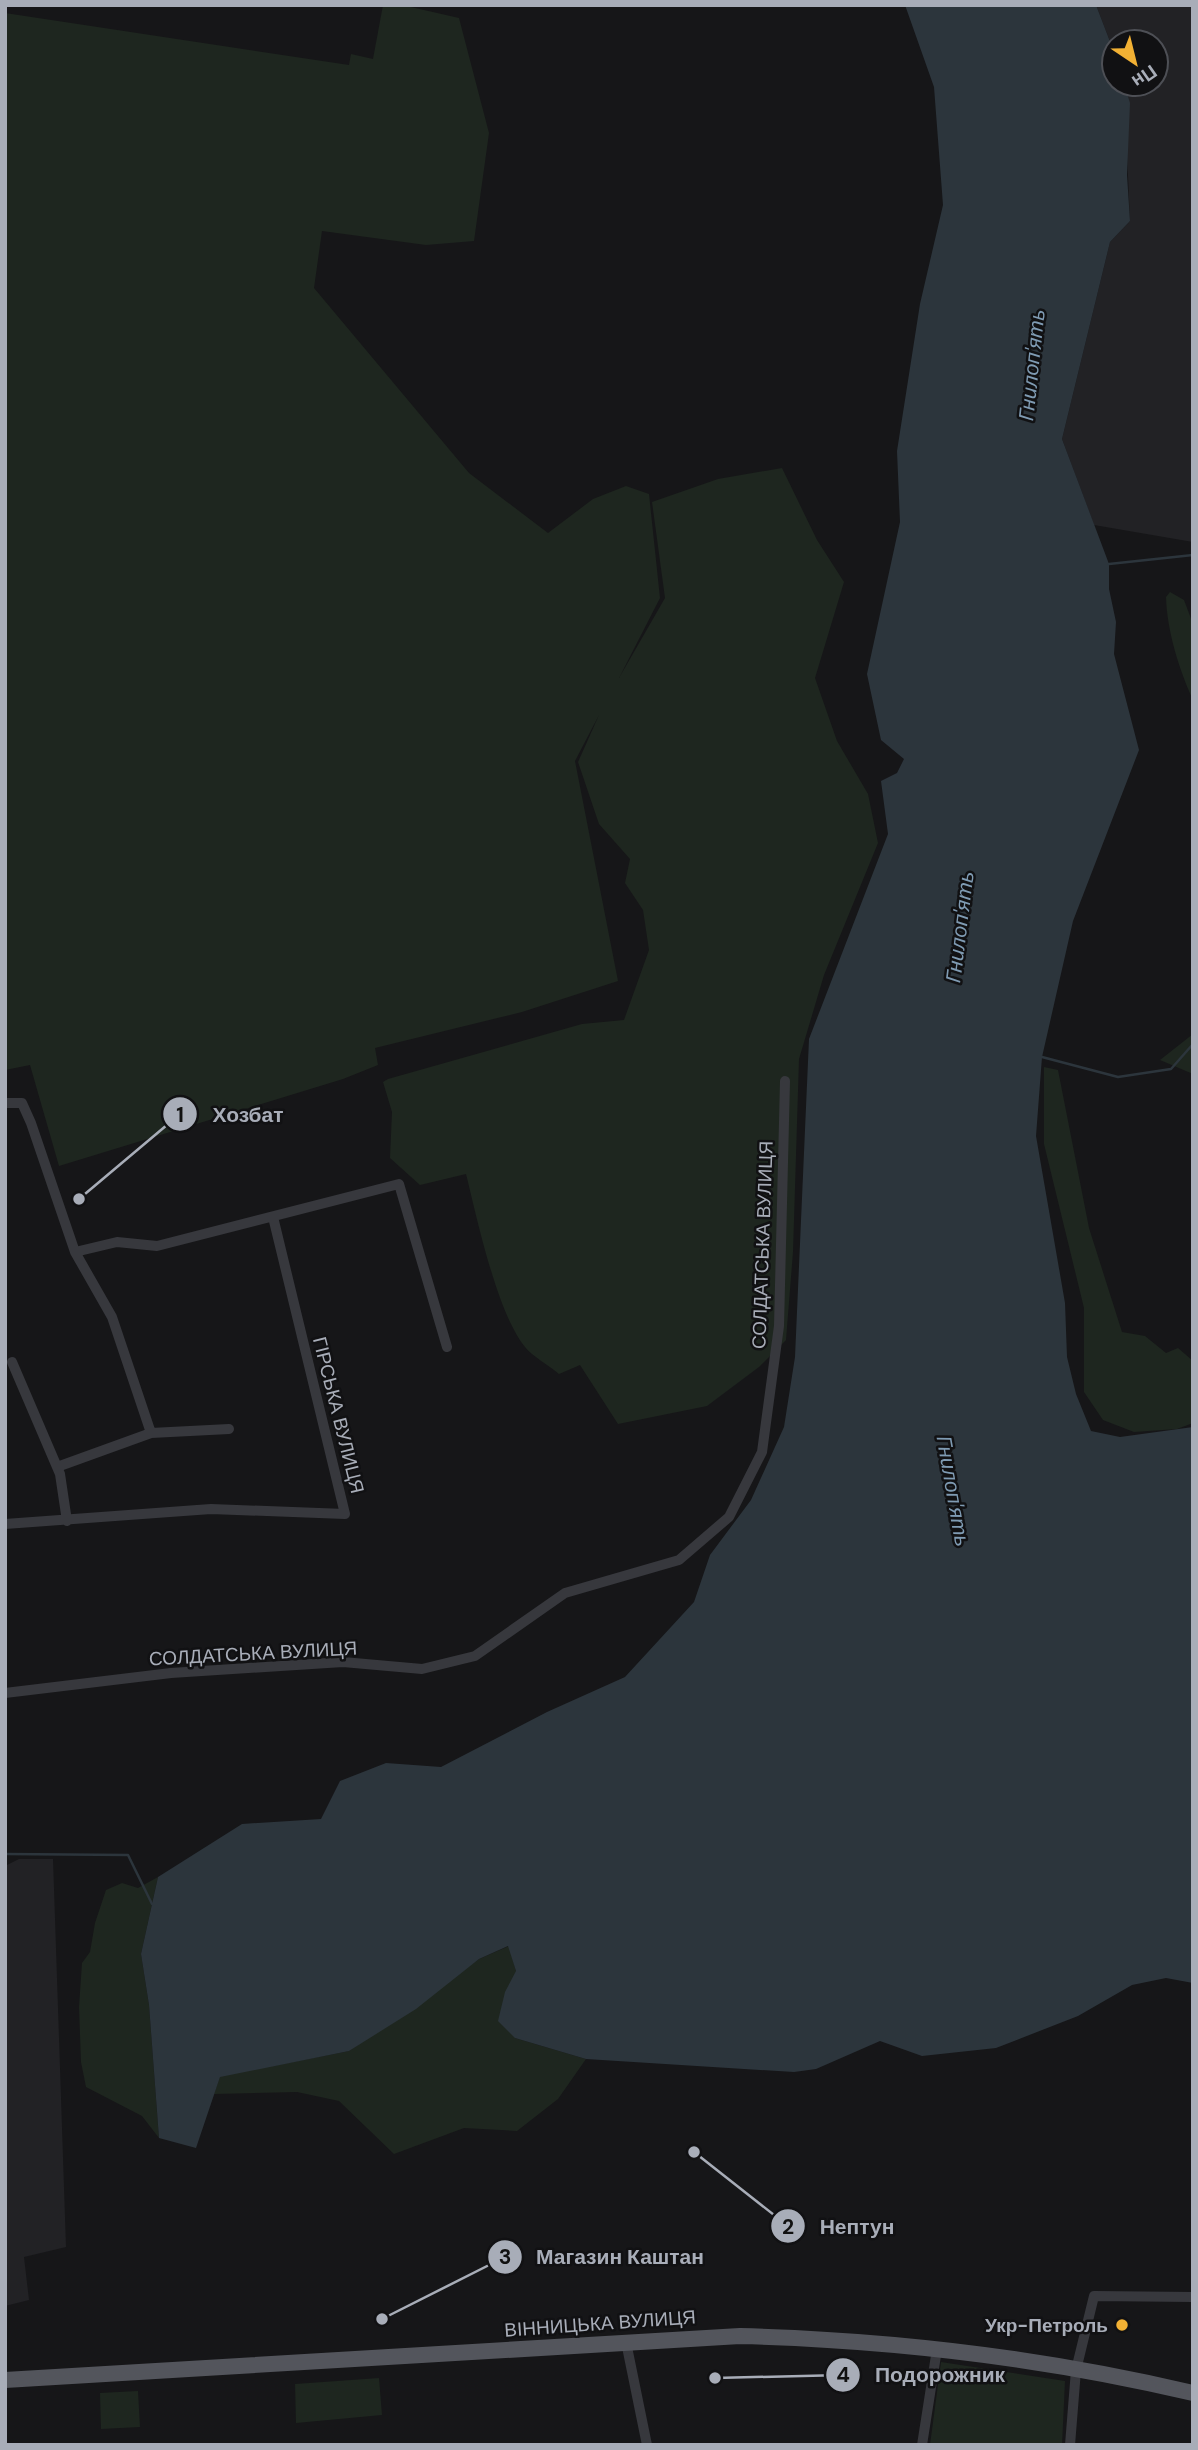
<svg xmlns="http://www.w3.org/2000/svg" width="1198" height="2450" font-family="'DM Sans',sans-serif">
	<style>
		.built { fill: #222225 }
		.green { fill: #1e261f }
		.water { fill: #2c353c }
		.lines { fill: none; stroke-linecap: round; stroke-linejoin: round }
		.stream { stroke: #2c353c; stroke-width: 2.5 }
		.minor { stroke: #37383d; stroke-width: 10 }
		.primary { stroke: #53555c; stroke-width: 16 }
		.poi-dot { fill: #f2b134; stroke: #111113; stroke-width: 2.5 }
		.labels { text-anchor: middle; stroke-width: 5; stroke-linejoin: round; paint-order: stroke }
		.street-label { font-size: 19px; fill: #a8adb8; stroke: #111113 }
		.poi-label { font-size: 19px; font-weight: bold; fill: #a8adb8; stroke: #111113; text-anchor: end }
		.water-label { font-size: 21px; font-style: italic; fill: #7f9bb3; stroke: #111113 }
		.leader { fill: none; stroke: #a8adb8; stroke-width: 2.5 }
		.callout-dot { fill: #a8adb8; stroke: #111113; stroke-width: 2.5 }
		.mark-label { font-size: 21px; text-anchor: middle; font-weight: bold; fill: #111 }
		.callout-label { font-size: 21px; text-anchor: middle; font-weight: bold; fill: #a8adb8; stroke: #111113; stroke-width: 5; stroke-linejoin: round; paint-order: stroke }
	</style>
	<rect width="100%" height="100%" fill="#161618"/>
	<!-- built -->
	<path class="built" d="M1096 5H1193V542L1094 525 1062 439 1110 242 1130 221 1124 84H1156V42H1114V52Z
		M19 1859H53L66 2247 24 2257 29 2300 5 2306V1866Z"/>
	<!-- green -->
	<path class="green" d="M383 5H402L459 18 489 133 474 241 426 245 322 231 314 288 469 473 548 533 593 499 626 486 649 494 660 598 619 678 665 598 652 502 718 479 782 468 817 540 844 582 815 678 837 741 868 794 878 843 824 975 799 1059 793 1252 786 1340 759 1367 707 1406 618 1424 580 1365 559 1374C549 1365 533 1357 525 1347 497 1313 477 1218 466 1174L420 1185 390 1158 392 1112 383 1082 388 1079 582 1024 624 1020 649 950 643 910 625 883 630 859 599 824 578 762 599 715 575 761 618 981 522 1012 375 1048 378 1065 343 1079 59 1166 30 1065 5 1070V13L349 65 351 54 373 59Z
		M1170 592 1184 600 1193 624V700C1179 669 1167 631 1166 597Z
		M1193 1034V1074L1160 1060Z
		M1044 1067 1058 1070 1089 1228 1122 1332 1145 1336 1166 1353 1178 1348 1193 1361V1423L1177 1429 1134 1432 1103 1420 1084 1392V1308L1044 1144Z
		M158 1877 141 1954 149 2005 159 2138 142 2116 86 2087 81 2062 79 2007 82 1963 90 1952 95 1923 106 1890 122 1883 138 1888Z
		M509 1946 516 1971 515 2038 586 2059 558 2099 517 2131 464 2128 394 2154 339 2101 297 2092 214 2094 220 2076 349 2051 479 1959Z
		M941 2362 1065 2381 1062 2445H930Z
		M379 2378 382 2415 296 2423 295 2384Z
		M138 2391 140 2427 101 2429 100 2393Z"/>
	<!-- water -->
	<path class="water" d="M905 5H1096L1114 52V84H1124L1130 103 1127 175 1130 221 1110 242 1062 439 1109 564V589L1116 622 1114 654 1139 750 1073 921 1042 1057 1036 1136 1065 1303 1067 1357 1076 1394 1091 1431 1120 1437 1193 1427V1983L1166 1978 1132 1985 1078 2016 996 2048 922 2056 880 2041 816 2069 794 2072 586 2059 515 2038 498 2021 505 1992 516 1971 508 1946 479 1959 416 2009 349 2051 220 2077 196 2148 159 2138 149 2005 141 1954 158 1877 242 1824 321 1819 340 1781 386 1763 441 1767 547 1712 625 1677 694 1602 710 1555 751 1500 784 1427 795 1357 809 1039 888 834 881 781 897 773 904 759 881 740 867 674 900 522 897 451 920 304 943 205 934 87Z"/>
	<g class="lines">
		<!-- stream -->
		<path class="stream" d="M1109 564 1193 555
			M1042 1057 1118 1077 1171 1069 1193 1044
			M5 1854 128 1855 152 1904"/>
		<!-- minor -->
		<path class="minor" d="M5 1103H22L31 1123 75 1252 112 1317 151 1433
			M75 1252 117 1242 157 1246 399 1184 447 1347
			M12 1362 60 1474 67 1521
			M57 1467 151 1433 229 1429
			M5 1524 211 1509 345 1514 273 1217
			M5 1693 171 1673 343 1662 422 1669 475 1656 565 1593 679 1560 729 1517 762 1452 779 1326 785 1081
			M626 2342 647 2445
			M922 2445 937 2349
			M1070 2445 1076 2370 1094 2296 1193 2297"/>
		<!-- primary -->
		<path class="primary" d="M5 2380 740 2336C892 2340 1045 2358 1193 2393"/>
	</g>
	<!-- markers -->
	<circle class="poi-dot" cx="1122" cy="2325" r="7"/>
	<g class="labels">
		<!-- street labels -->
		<g class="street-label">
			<text transform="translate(762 1245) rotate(-88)" y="7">СОЛДАТСЬКА ВУЛИЦЯ</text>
			<text transform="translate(339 1415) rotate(76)" y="7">ГІРСЬКА ВУЛИЦЯ</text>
			<text transform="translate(253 1653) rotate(-3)" y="7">СОЛДАТСЬКА ВУЛИЦЯ</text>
			<text transform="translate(600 2323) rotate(-4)" y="7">ВІННИЦЬКА ВУЛИЦЯ</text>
		</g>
		<!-- poi labels -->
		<g class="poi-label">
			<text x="1108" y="2332">Укр-Петроль</text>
		</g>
		<!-- water labels -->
		<g class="water-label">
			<text transform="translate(1032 365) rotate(-84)" y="7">Гнилоп'ять</text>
			<text transform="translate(960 927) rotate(-83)" y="7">Гнилоп'ять</text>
			<text transform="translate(953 1491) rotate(80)" y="7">Гнилоп'ять</text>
		</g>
	</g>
	<!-- callouts -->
	<path class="leader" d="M79 1199L180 1114M694 2152L788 2226M382 2319L505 2257M715 2378L843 2375"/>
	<g class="callout-dot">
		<circle cx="79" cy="1199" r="7"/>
		<circle cx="694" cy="2152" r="7"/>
		<circle cx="382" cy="2319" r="7"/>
		<circle cx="715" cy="2378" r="7"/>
		<circle cx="180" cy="1114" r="18"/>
		<circle cx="788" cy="2226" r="18"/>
		<circle cx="505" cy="2257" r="18"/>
		<circle cx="843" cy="2375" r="18"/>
	</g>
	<g class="mark-label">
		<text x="180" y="1122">1</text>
		<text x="788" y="2234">2</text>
		<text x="505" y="2264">3</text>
		<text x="843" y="2382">4</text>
	</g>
	<g class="callout-label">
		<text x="248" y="1122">Хозбат</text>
		<text x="857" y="2234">Нептун</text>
		<text x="620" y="2264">Магазин Каштан</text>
		<text x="940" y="2382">Подорожник</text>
	</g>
	<!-- border -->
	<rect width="1198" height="2450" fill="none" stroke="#a8adb8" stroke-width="14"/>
	<!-- north arrow -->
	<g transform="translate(1135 63) rotate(145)"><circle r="33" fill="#111113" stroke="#4d4f55" stroke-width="2"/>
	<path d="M0-5L12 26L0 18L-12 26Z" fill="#f2b134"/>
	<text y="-10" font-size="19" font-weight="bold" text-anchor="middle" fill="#a8adb8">Пн</text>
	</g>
</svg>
